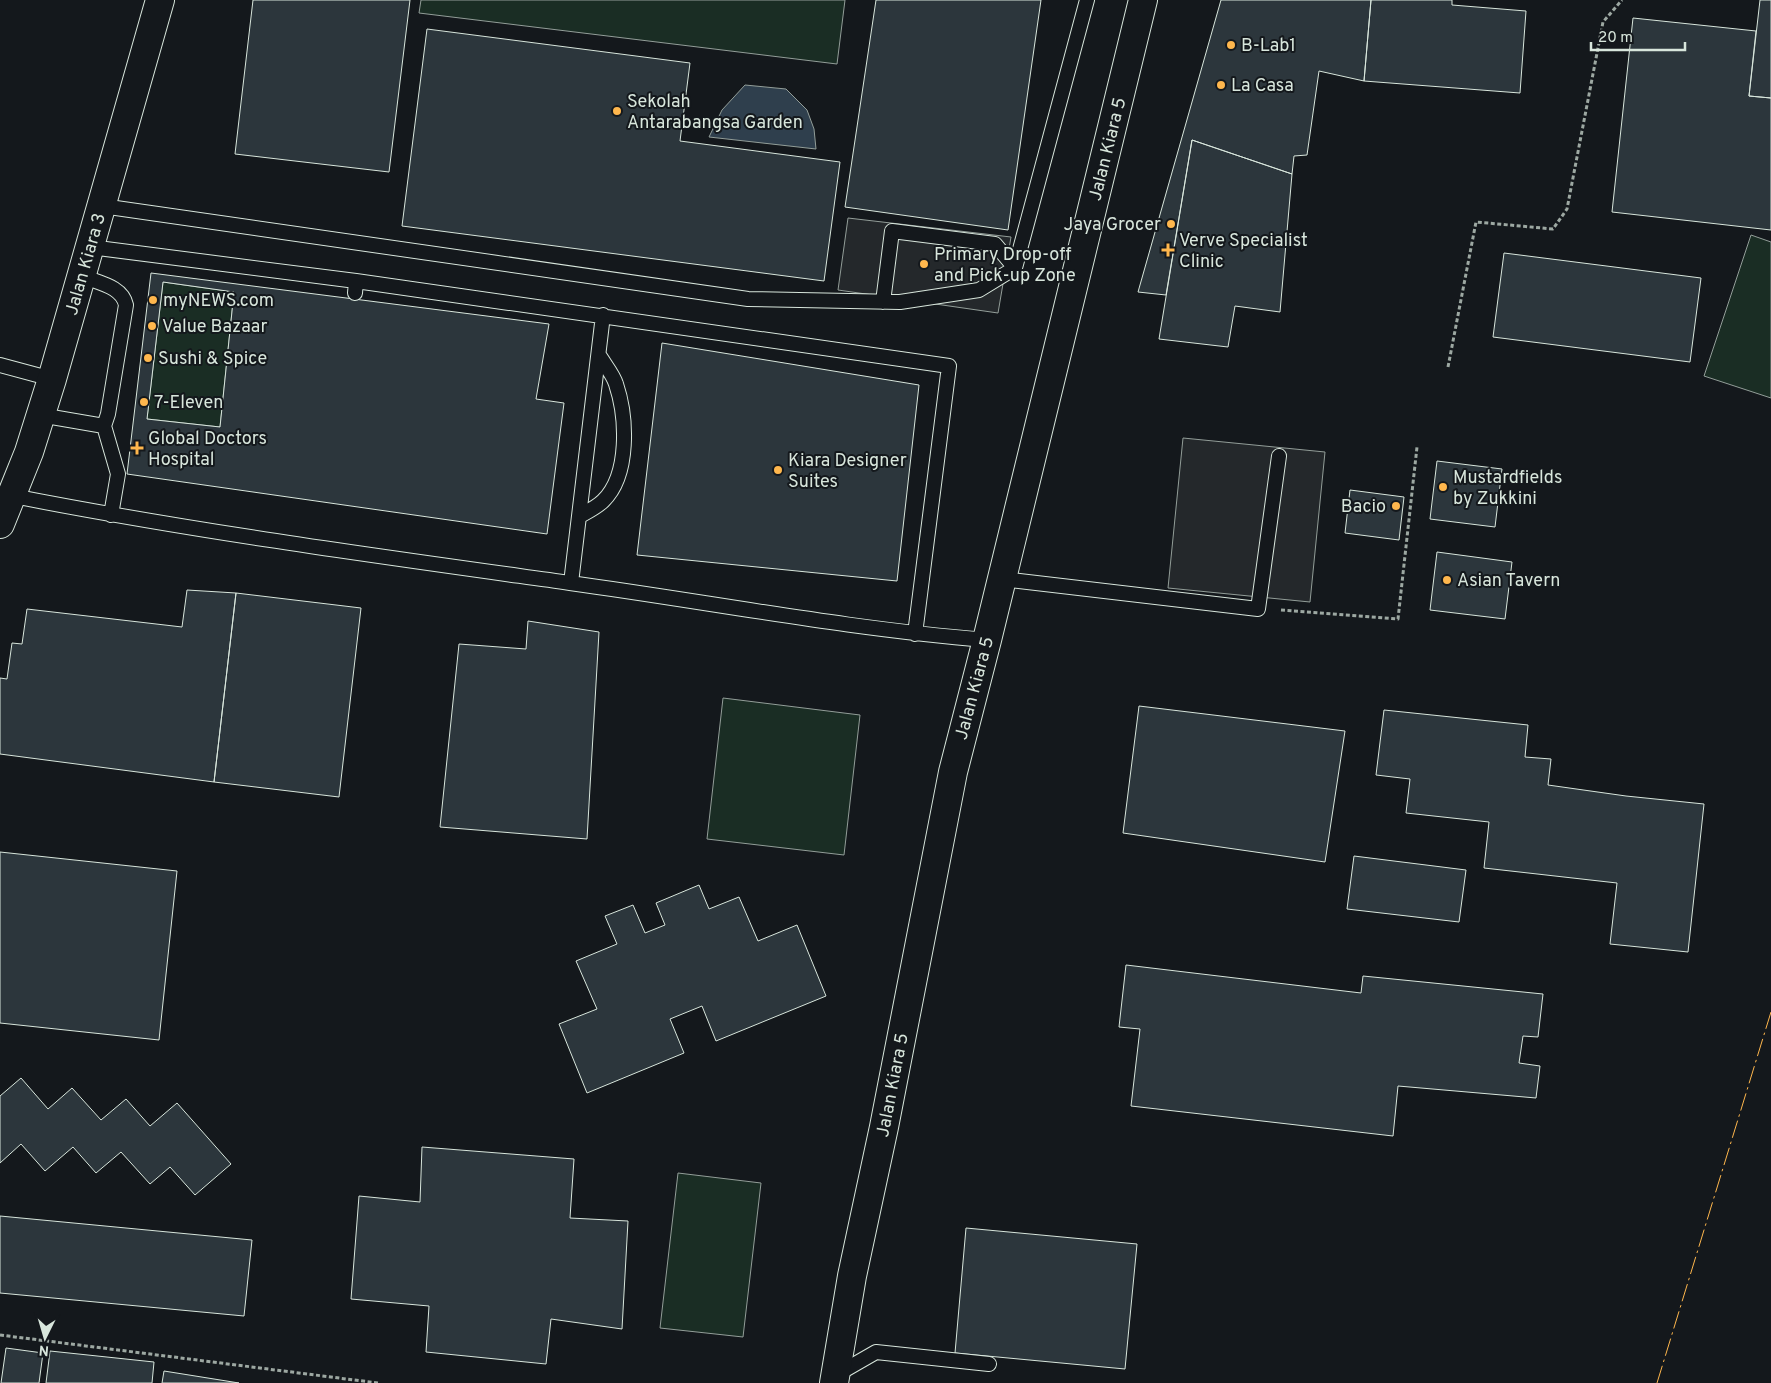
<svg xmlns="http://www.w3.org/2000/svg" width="1771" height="1383" font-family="Overpass,sans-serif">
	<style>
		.green { fill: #1a2d24; stroke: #939e99 }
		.parking { fill: #24282b; stroke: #939e99 }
		.water { fill: #2f3f4d; stroke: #939e99 }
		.building { fill: #2c363c; stroke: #d8e6dc; fill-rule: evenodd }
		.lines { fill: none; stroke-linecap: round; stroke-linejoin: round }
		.service-casing { stroke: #d8e6dc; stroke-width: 16 }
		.minor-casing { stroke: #d8e6dc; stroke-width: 30 }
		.tertiary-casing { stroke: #d8e6dc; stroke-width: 30 }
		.path { stroke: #9da8a2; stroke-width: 3; stroke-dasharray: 4 2.5; stroke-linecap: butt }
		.service { stroke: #14181c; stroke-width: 14 }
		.minor { stroke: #14181c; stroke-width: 28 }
		.tertiary { stroke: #14181c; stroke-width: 28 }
		.power { stroke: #ffb74d; stroke-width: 1; stroke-dasharray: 18 4 2.5 4; stroke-linecap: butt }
		.poi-dot { fill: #ffb74d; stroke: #14181c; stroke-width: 2 }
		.labels { text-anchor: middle; stroke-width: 4; stroke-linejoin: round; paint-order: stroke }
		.poi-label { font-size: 18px; fill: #d8e6dc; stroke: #14181c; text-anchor: start }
		.street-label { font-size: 18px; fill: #d8e6dc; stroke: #14181c }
	</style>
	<rect width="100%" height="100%" fill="#14181c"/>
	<!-- green -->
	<path class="green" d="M421 0H845L837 64 419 13Z
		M1751 235 1771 242V398L1704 376Z
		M163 282 234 292 220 427 147 419Z
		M723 698 860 715 844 855 707 839Z
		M678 1173 761 1183 743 1337 660 1328Z"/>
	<!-- parking -->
	<path class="parking" d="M848 218 1011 237 998 313 838 290Z
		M1183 438 1325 452 1310 602 1168 588Z"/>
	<!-- water -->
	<path class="water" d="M745 85 786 89 807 110 814 129 816 149 709 137 722 110Z"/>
	<!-- building -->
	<path class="building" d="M253 0H410L389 172 235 154Z
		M876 0H1041L1008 230 845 207Z
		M1221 0H1371L1364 81 1319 71 1307 155 1294 156 1292 174 1192 140 1166 295 1138 292Z
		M1371 0H1452V5L1526 11 1520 93 1364 81Z
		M1760 0H1771V98L1749 96Z
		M1633 18 1756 31 1749 96 1771 98V230L1612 212Z
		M427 29 690 63 680 141 840 162 824 281 402 226Z
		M1192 140 1292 174 1280 312 1235 306 1228 347 1159 339Z
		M1504 253 1701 278 1690 362 1493 337Z
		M151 273 549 324 536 399 564 403 547 534 127 474ZM163 282 234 292 220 427 147 419Z
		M662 343 919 385 897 581 637 555Z
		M1437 461 1502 469 1495 527 1430 519Z
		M1350 490 1404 497 1399 540 1345 533Z
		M1437 552 1512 562 1505 619 1430 610Z
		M187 590 236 593 214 782 0 754V678L7 679 12 643 22 644 27 609 182 627Z
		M236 593 361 608 339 797 214 782Z
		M528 621 599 632 587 839 440 827 459 644 526 649Z
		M1139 706 1345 731 1325 862 1123 833Z
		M1384 710 1528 725 1525 757 1551 759 1548 785 1626 796 1704 804 1688 952 1610 944 1617 883 1484 868 1489 822 1406 813 1410 779 1376 775Z
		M0 852 177 871 159 1040 0 1023Z
		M1354 856 1466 870 1459 922 1347 909Z
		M699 885 709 909 739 897 758 941 797 925 826 996 716 1041 702 1006 670 1019 684 1053 587 1093 559 1024 597 1009 576 961 617 944 605 916 633 905 645 933 665 925 656 903Z
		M1126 965 1361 993 1363 976 1543 994 1538 1037 1523 1036 1519 1063 1540 1066 1536 1098 1398 1086 1393 1136 1131 1106 1140 1029 1119 1027Z
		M21 1078 48 1109 72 1088 101 1120 126 1099 150 1126 177 1103 231 1164 195 1195 170 1167 150 1184 121 1152 96 1173 73 1147 45 1171 21 1144 0 1163V1096Z
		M422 1147 574 1159 570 1218 628 1221 622 1329 551 1319 546 1364 426 1352 429 1306 351 1299 359 1196 420 1202Z
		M0 1216 252 1240 244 1316 0 1293Z
		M966 1228 1137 1244 1125 1369 955 1353Z
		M6 1348 43 1353 39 1383H1Z
		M50 1351 154 1362 152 1383H46Z
		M164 1371 239 1383H162Z"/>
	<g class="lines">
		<defs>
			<path id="service" d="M102 206 748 299 900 302 979 290 1015 268 995 244 892 231 883 302
				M90 247 356 281 355 293
				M1015 268 1087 0
				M356 281 949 366 915 634
				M0 365 52 379
				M40 415 104 426 108 414 126 305C122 286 98 283 82 276
				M104 426 118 474 111 515
				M13 496C197 532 384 557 570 583 709 602 848 629 987 640
				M580 516C587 512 597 507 603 501 630 475 627 417 616 384 613 374 604 364 599 355
				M1002 579 1258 609 1279 456
				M571 583 603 315
				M837 1376 836 1375 876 1352 989 1364"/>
			<path id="minor" d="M834 1383 852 1276 884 1127 953 772 987 640 1143 0"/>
			<path id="tertiary" d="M0 524 29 452 52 379 160 0"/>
		</defs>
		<!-- service casing -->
		<use href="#service" class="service-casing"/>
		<!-- minor casing -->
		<use href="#minor" class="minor-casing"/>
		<!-- tertiary casing -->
		<use href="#tertiary" class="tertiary-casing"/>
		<!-- path -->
		<path class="path" d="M1448 367 1476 222 1553 229 1567 209 1603 22 1622 0
			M1281 610 1398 619 1417 447
			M0 1335 378 1383"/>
		<!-- service -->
		<use href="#service" class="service"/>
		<!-- minor -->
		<use href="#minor" class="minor"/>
		<!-- tertiary -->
		<use href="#tertiary" class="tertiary"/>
		<!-- power -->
		<path class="power" d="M1657 1383 1771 1012"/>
	</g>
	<!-- markers -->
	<g class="poi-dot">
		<circle cx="1231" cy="45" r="5"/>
		<circle cx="1221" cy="85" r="5"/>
		<circle cx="617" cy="111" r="5"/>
		<circle cx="1171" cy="224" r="5"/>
		<path d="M1165.5 242.5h5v5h5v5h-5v5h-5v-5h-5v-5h5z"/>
		<circle cx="924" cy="264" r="5"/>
		<circle cx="153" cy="300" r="5"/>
		<circle cx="152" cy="326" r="5"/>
		<circle cx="148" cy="358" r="5"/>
		<circle cx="144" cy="402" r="5"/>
		<path d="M134.5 440.5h5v5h5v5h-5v5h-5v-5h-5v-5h5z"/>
		<circle cx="778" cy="470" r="5"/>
		<circle cx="1443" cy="487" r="5"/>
		<circle cx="1396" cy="506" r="5"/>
		<circle cx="1447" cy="580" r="5"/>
	</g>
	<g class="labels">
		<!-- poi labels -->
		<g class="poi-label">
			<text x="1241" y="51">B-Lab1</text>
			<text x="1231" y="91">La Casa</text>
			<text x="627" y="107">Sekolah<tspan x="627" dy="21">Antarabangsa Garden</tspan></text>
			<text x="1161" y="230" text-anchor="end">Jaya Grocer</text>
			<text x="1179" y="246">Verve Specialist<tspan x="1179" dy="21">Clinic</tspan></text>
			<text x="934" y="260">Primary Drop-off<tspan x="934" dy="21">and Pick-up Zone</tspan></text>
			<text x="163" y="306">myNEWS.com</text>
			<text x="162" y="332">Value Bazaar</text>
			<text x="158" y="364">Sushi &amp; Spice</text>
			<text x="154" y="408">7-Eleven</text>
			<text x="148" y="444">Global Doctors<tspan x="148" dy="21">Hospital</tspan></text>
			<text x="788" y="466">Kiara Designer<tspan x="788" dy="21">Suites</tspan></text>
			<text x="1453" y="483">Mustardfields<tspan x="1453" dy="21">by Zukkini</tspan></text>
			<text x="1386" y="512" text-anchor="end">Bacio</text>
			<text x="1457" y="586">Asian Tavern</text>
		</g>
		<!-- street labels -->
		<g class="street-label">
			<text transform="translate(1107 149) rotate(-76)" y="6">Jalan Kiara 5</text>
			<text transform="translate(85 264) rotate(-74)" y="6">Jalan Kiara 3</text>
			<text transform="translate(974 688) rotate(-75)" y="6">Jalan Kiara 5</text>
			<text transform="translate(892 1085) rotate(-79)" y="6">Jalan Kiara 5</text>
		</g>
	</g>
	<!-- north arrow -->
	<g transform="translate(45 1338) rotate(185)" stroke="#14181c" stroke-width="4" paint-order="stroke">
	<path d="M0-4L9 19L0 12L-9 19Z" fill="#d8e6dc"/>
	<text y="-8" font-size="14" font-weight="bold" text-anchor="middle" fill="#d8e6dc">N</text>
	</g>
	<!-- scale -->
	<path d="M1591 42v8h94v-8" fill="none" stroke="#d8e6dc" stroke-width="2.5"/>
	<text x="1598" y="42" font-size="15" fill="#d8e6dc" stroke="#14181c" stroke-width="4" paint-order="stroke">20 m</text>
</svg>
